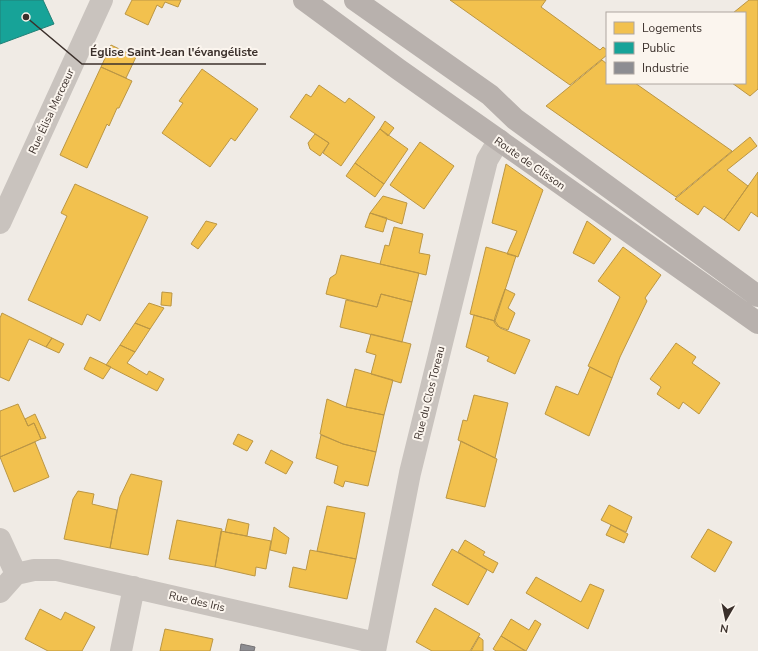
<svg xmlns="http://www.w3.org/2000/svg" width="758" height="651" font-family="'Nunito Sans',sans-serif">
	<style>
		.homes { fill: #f2c14e; stroke: #bb9644 }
		.public { fill: #17a398; stroke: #228077 }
		.industry { fill: #8d8d92; stroke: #747173 }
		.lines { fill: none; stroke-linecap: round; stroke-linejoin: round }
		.minor { stroke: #c9c3be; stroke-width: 22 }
		.major { stroke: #b8b1ad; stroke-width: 22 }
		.labels { text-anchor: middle; stroke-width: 4; stroke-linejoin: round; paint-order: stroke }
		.street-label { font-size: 11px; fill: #3b302b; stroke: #fbf5ee }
		.leader { fill: none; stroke: #3b302b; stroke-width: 1.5 }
		.callout-dot { fill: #3b302b; stroke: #fbf5ee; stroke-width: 1.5 }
		.callout-label { font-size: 12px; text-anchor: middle; font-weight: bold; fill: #3b302b; stroke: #fbf5ee; stroke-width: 4; stroke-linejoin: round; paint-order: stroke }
	</style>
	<rect width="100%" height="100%" fill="#f0ebe5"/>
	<!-- homes -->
	<path class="homes" d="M132 0H181L178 7 165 2 162 8 157 5 148 25 125 14Z
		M450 0H546L541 7 600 50 603 47 607 50V55L570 85Z
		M749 0H758V89L750 96 732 83H745V13H733Z
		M111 45 136 57 126 78 101 67Z
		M602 60 607 64V83H635L732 151 676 197 546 106Z
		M101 67 132 81 119 108H117L109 126 107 124 87 168 60 155Z
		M202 69 258 109 235 141 231 138 210 167 162 133 183 103 179 101Z
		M319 85 345 103 349 98 375 117 341 166 323 153 329 143 290 117 306 94 311 97Z
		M385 121 394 128 388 136 380 129Z
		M380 129 408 149 384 184 355 163Z
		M315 134 329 143 320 156 310 149 308 143Z
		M750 137 757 146 727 170 748 186 724 220 704 206 698 215 675 199Z
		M420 142 454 166 424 209 390 185Z
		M355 163 384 184 375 197 346 176Z
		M506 164 543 190 518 257 507 254 517 231 492 223Z
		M758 172V217L751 212 739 231 724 220Z
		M75 184 148 217 100 321 87 314 82 325 28 300 67 216 61 213Z
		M383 196 407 203 402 224 370 213Z
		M370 213 387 218 383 232 365 227Z
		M206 221 217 224 198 249 191 244Z
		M587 221 611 239 594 264 573 253Z
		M394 227 423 234 419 253 430 255 426 275 380 264 385 245 389 246Z
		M486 247 516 256 495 321 470 314Z
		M623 247 661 275 645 298 647 301 620 357 612 378 588 366 620 297 598 281Z
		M341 255 419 273 412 302 381 294 377 307 326 294 330 278 336 274Z
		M505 289 515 294 508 308 515 313 508 330 497 326 494 322 495 317Z
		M162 292 172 293 171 306 161 305Z
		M381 294 412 302 402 342 340 327 346 300 377 307Z
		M149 303 164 308 150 329 135 323Z
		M2 313 52 338 46 347 29 339 9 381 0 377V318Z
		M474 315 495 321 500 328 530 340 515 374 487 361 489 357 466 347Z
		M135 323 150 329 135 352 120 345Z
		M371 334 411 344 401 383 371 374 376 355 366 352Z
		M52 338 64 344 59 353 46 347Z
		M676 343 696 357 692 363 720 383 699 414 683 402 679 409 657 394 661 387 650 379Z
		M120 345 135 352 127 363 147 375 149 371 164 379 157 391 106 365Z
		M90 357 111 367 103 379 84 369Z
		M590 367 612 378 589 436 545 414 556 386 578 395Z
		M355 369 393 380 384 415 346 407Z
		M474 395 508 403 495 458 458 440 463 420 467 421Z
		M327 399 346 407 384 415 376 452 343 444 320 434Z
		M18 404 28 426 34 423 41 439 0 457V411Z
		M35 414 46 438 41 439 34 423 28 426 25 419Z
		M238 434 253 441 247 451 233 444Z
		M321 435 343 444 376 452 368 486 345 481 343 487 334 483 338 466 316 458Z
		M461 441 497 459 485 507 446 498Z
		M35 442 49 477 14 492 0 457Z
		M271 450 293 462 286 474 265 463Z
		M131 474 162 481 148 555 110 548 120 497Z
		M78 491 94 494 92 504 117 510 110 548 64 539 73 499Z
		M609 505 632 517 626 532 601 520Z
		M327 506 365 513 356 559 317 551Z
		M228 519 249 524 247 536 225 532Z
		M177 520 222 529 215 567 169 559Z
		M611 525 628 534 624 543 606 535Z
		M274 527 289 538 286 554 270 550Z
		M708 529 732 542 715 572 691 557Z
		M221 531 271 541 266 569 256 567 255 576 215 567Z
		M465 540 485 552 483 555 498 563 493 573 458 552Z
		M452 549 487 570 468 605 432 585Z
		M310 550 356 559 347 599 289 587 293 567 306 570Z
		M536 577 581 602 590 584 604 590 588 629 526 593Z
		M435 608 480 634 470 651H432L416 642Z
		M40 609 61 620 65 612 95 627 82 651H48L25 639Z
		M511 619 529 630 535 620 541 624 526 651 501 636Z
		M165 629 213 639 210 651H160Z
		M501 636 525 651H496L493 649Z
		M479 637 483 640V651H471Z"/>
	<!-- public -->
	<path class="public" d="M0 0H43L54 24 0 44Z"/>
	<!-- industry -->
	<path class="industry" d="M241 644 255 647 254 651H240Z"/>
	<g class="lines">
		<!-- minor -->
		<path class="minor" d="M0 223 102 0
			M0 539 16 574
			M16 574 34 570H57L376 643
			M0 592 16 574
			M121 651 134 587
			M375 651 410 473 487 160 499 140"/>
		<!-- major -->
		<path class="major" d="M304 0 398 69 758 323
			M355 0 490 95 515 119 758 296"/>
	</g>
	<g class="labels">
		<!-- street labels -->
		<g class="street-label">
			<text transform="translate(51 111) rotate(-65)" y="4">Rue Élisa Mercœur</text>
			<text transform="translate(530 163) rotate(35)" y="4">Route de Clisson</text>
			<text transform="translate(429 393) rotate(-76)" y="4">Rue du Clos Toreau</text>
			<text transform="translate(197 601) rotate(13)" y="4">Rue des Iris</text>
		</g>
	</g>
	<!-- callouts -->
	<path class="leader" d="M26 17L82 64H266"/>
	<circle class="callout-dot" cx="26" cy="17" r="4"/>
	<g class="callout-label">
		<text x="174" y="56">Église Saint-Jean l'évangéliste</text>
	</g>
	<!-- legend -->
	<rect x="606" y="12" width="140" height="72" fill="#fbf5ee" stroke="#aea6a0"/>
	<rect x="614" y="22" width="20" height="12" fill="#f2c14e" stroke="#aea6a0"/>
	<text x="642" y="32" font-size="12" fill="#3b302b">Logements</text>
	<rect x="614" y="42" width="20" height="12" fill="#17a398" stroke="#aea6a0"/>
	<text x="642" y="52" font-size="12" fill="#3b302b">Public</text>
	<rect x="614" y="62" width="20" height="12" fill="#8d8d92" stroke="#aea6a0"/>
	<text x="642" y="72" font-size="12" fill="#3b302b">Industrie</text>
	<!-- north arrow -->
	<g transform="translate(726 619) rotate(189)" stroke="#fbf5ee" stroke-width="3" paint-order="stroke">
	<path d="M0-3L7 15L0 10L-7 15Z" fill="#3b302b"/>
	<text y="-6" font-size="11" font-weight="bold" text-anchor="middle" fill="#3b302b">N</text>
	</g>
</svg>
